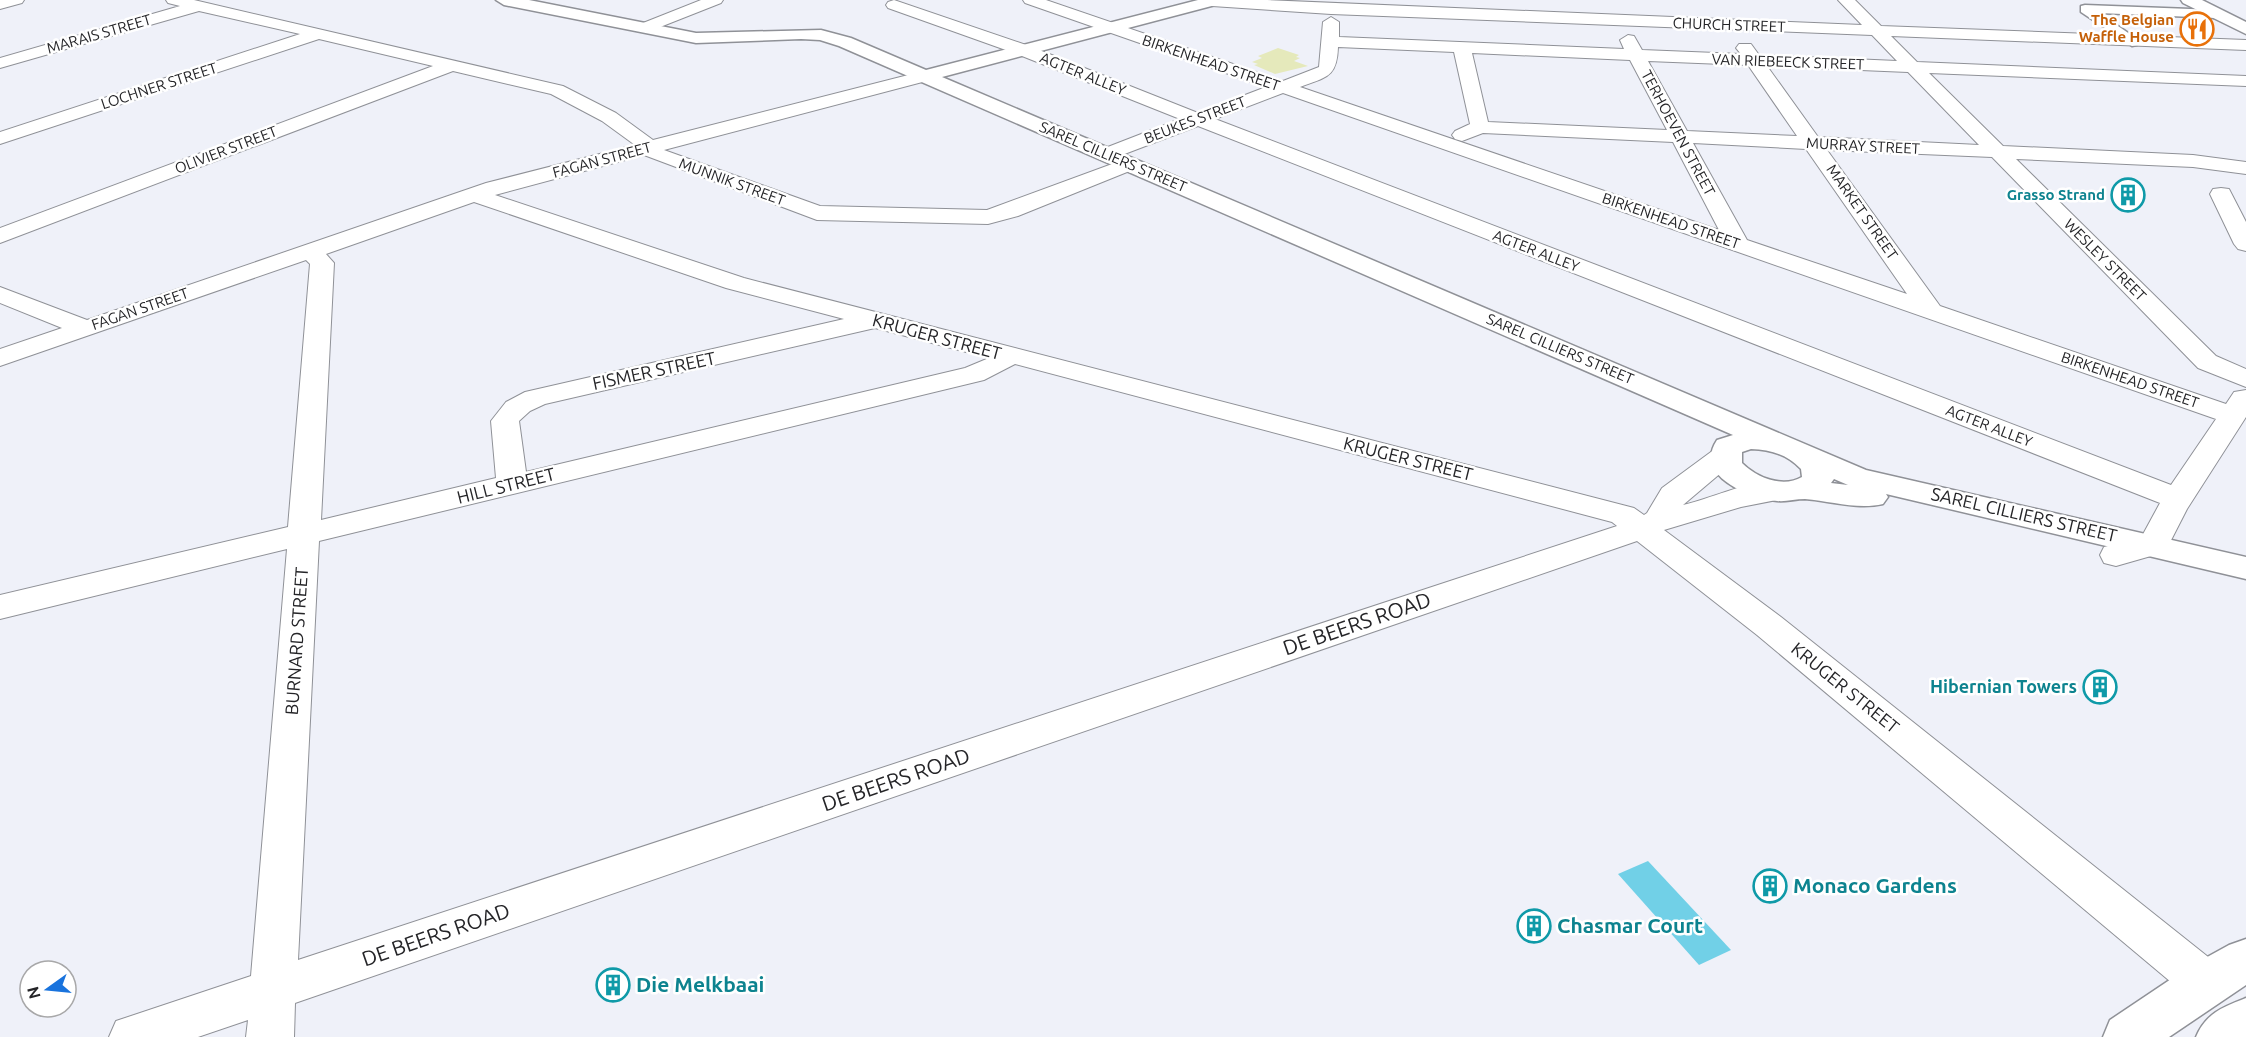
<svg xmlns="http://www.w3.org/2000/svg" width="2246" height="1037" font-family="Ubuntu,sans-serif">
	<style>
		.green { fill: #e5e9bb }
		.water { fill: #71d0e7 }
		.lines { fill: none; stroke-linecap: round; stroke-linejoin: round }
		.pedestrian-casing { stroke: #8f9197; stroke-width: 3 }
		.minor-casing { stroke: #8f9197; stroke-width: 2 }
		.tertiary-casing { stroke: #8f9197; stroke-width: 3 }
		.secondary-casing { stroke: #8f9197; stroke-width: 3 }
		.pedestrian { fill: #fff; fill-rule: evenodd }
		.minor { fill: #fff; fill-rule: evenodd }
		.tertiary { fill: #fff; fill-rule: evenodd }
		.secondary { fill: #fff; fill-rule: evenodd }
		.labels { text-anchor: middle; stroke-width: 5; stroke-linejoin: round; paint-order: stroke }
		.far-food-label { font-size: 15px; font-weight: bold; fill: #c56008; stroke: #fff; text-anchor: end }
		.far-street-label { font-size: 15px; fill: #252528; stroke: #fff }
		.far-culture-label { font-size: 15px; font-weight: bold; fill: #0d838f; stroke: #fff; text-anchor: end }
		.street-label { font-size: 18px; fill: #252528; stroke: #fff }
		.culture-label { font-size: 18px; font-weight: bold; fill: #0d838f; stroke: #fff; text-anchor: end }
		.near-street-label { font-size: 21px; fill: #252528; stroke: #fff }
		.near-culture-label { font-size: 21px; font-weight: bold; fill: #0d838f; stroke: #fff; text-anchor: start }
	</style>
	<rect width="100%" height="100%" fill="#eff1f9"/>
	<!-- green -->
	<path class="green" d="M1278 48 1299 55 1296 57 1300 58 1294 61 1308 66 1275 74 1254 65 1258 64 1252 62 1262 58 1258 56Z"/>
	<!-- water -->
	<path class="water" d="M1648 861 1731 950 1699 965 1618 874Z"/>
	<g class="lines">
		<defs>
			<path id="pedestrian" d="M2085 5 2217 10 2223 14 2217 18 2099 13 2137 39 2138 42 2137 45 2132 46 2081 12V6Z"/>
			<path id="minor" d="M0 0H24L22 3 0 9Z
				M166 0H194L563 86 616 113 653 140 924 71 930 72 933 76 930 80 664 150 820 206 987 210 1123 160 1130 158 1137 160 1140 164 1137 168 1018 216 988 224 817 220 644 155 495 195 744 278 1634 508 1644 515 1647 513 1662 488 1715 449 1725 446 1735 449 1740 455 1735 461 1683 505C1714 498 1756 476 1787 484L1791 491 1787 498 1741 507 1664 530 1781 617 2222 968 2229 983 2222 998 2206 1004 2190 998 1757 635 1637 541 295 1003 294 1037H246L248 1020 198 1037H109L116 1021 251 976 287 549 0 619V595L288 527 310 264 306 260 0 366V349L62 328 0 303V287L87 320 486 183 635 145 602 121 551 94 453 71 0 243V228L433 66 319 39 0 144V132L300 34 199 11 0 68V58L180 6 168 3ZM474 202 726 288 844 319 525 392 506 402 491 421 496 478 321 520 334 263 326 254ZM875 328 989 358 965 368 526 472 519 421 530 411 545 404ZM1015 364 1612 522 1617 526 298 960 319 541 984 380Z
				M701 0H723L721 3 650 31H638L636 28 638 25Z
				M894 0 1029 46 1198 113 1266 87 1025 3 1023 0H1046L1283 81 1319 67 1323 22 1331 17 1339 22V37L1624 49 1620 40 1628 35 1634 36 1642 50 1741 54 1736 48 1739 44H1751L1759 55 1897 61 1872 35 1331 14 1212 6 1206 4 1205 0H1267L1862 25 1838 0H1855L1881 26 2246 40V50L1891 36 1917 62 2246 76V86L1929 73 2003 146 2193 155 2246 162V174L2193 167 2016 159 2216 356 2246 369V387L2198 368 1992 157 1827 150 1940 306 2226 404 2234 392 2246 390V417L2187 509 2165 552 2116 566 2104 563 2100 555 2104 547 2141 538 2160 503 1198 126 1114 158H1100L1097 154 1100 150 1180 119 1017 54 888 8 886 5 888 2ZM1338 47 1454 52 1470 124 1455 131 1452 135 1455 139 1462 141 1483 133 1673 142 1719 230 1300 87C1326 77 1337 78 1338 47ZM1472 53 1630 60 1667 130 1488 122ZM1648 61 1748 65 1797 136 1687 131ZM1767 66 1908 72 1979 145 1818 137ZM1283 93 2216 419 2171 485 1215 119ZM1693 143 1806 149 1907 294 1747 240Z
				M2221 188 2229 189 2246 222V251L2238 249 2234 244 2210 194 2213 189Z"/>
			<path id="tertiary" d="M496 0H529L696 33 821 30 851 38 926 70 1198 0H1225L1223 3 942 77 1866 470 2246 557V579L1886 494 1888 497 1883 504C1858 510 1830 501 1805 499 1795 499 1786 502 1777 501 1749 498 1693 476 1717 440L1733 435 839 46 820 40 801 39 696 43 504 5ZM1751 449C1771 450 1787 454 1801 469L1802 477C1783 488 1757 478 1742 463V452ZM1834 479 1848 485 1831 483Z"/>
			<path id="secondary" d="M2181 0H2202L2246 22V34L2183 3Z
				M2246 939V985L2169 1037H2103L2110 1020 2189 967 2229 945Z
				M2246 998V1037H2196C2206 1013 2223 1007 2246 998Z"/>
		</defs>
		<!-- pedestrian casing -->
		<use href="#pedestrian" class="pedestrian-casing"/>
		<!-- minor casing -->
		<use href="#minor" class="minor-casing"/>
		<!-- tertiary casing -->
		<use href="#tertiary" class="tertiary-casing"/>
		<!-- secondary casing -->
		<use href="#secondary" class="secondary-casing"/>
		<!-- pedestrian -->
		<use href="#pedestrian" class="pedestrian"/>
		<!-- minor -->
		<use href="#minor" class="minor"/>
		<!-- tertiary -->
		<use href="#tertiary" class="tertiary"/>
		<!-- secondary -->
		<use href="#secondary" class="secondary"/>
	</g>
	<!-- icons -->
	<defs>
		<symbol id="restaurant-ring" viewBox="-11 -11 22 22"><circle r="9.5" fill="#fff" stroke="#e8710a" stroke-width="1.5"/><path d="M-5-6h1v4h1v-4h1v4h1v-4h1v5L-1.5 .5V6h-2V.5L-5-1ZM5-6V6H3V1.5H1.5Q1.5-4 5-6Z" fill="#e8710a"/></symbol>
		<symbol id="building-ring" viewBox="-11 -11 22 22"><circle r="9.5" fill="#fff" stroke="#0f9aa8" stroke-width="1.5"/><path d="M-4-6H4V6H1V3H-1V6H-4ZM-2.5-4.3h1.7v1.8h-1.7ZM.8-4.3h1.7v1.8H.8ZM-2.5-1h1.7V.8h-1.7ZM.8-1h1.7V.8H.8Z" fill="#0f9aa8"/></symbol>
	</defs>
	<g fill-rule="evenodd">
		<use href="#restaurant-ring" x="2178" y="10" width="38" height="38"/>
		<use href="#building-ring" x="2109" y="176" width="38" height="38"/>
		<use href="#building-ring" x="2081" y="668" width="38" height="38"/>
		<use href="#building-ring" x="1751" y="867" width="38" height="38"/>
		<use href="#building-ring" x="1515" y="907" width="38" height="38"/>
		<use href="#building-ring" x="594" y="966" width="38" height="38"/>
	</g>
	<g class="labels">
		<!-- far-food labels -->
		<g class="far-food-label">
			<text x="2174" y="25">The Belgian<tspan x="2174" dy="17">Waffle House</tspan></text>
		</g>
		<!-- far-street labels -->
		<g class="far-street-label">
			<text transform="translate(1729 25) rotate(2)" y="5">CHURCH STREET</text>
			<text transform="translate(99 34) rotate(-16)" y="5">MARAIS STREET</text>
			<text transform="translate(1788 62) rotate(2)" y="5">VAN RIEBEECK STREET</text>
			<text transform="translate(1211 63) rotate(19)" y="5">BIRKENHEAD STREET</text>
			<text transform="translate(1083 74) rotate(22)" y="5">AGTER ALLEY</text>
			<text transform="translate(159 86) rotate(-18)" y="5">LOCHNER STREET</text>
			<text transform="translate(1195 120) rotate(-21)" y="5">BEUKES STREET</text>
			<text transform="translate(1678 133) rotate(62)" y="5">TERHOEVEN STREET</text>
			<text transform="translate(1863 146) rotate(3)" y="5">MURRAY STREET</text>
			<text transform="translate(226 150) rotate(-21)" y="5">OLIVIER STREET</text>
			<text transform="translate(1113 157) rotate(23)" y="5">SAREL CILLIERS STREET</text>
			<text transform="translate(602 160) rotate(-15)" y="5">FAGAN STREET</text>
			<text transform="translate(732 182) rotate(20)" y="5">MUNNIK STREET</text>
			<text transform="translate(1862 212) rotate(55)" y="5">MARKET STREET</text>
			<text transform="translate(1671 221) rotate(19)" y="5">BIRKENHEAD STREET</text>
			<text transform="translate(1536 251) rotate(21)" y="5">AGTER ALLEY</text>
			<text transform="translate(2105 260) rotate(45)" y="5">WESLEY STREET</text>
			<text transform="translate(140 309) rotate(-19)" y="5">FAGAN STREET</text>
			<text transform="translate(1560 349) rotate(23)" y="5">SAREL CILLIERS STREET</text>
			<text transform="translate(2130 380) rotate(19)" y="5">BIRKENHEAD STREET</text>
			<text transform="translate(1989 426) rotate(21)" y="5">AGTER ALLEY</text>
		</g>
		<!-- far-culture labels -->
		<g class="far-culture-label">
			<text x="2105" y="200">Grasso Strand</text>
		</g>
		<!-- street labels -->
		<g class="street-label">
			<text transform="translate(937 337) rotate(15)" y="6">KRUGER STREET</text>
			<text transform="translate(654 371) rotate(-12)" y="6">FISMER STREET</text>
			<text transform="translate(1408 459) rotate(14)" y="6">KRUGER STREET</text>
			<text transform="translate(506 486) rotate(-14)" y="6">HILL STREET</text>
			<text transform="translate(2024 515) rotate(13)" y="6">SAREL CILLIERS STREET</text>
			<text transform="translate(297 641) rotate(-86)" y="6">BURNARD STREET</text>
			<text transform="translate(1845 688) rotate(39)" y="6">KRUGER STREET</text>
		</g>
		<!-- culture labels -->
		<g class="culture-label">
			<text x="2077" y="693">Hibernian Towers</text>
		</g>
		<!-- near-street labels -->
		<g class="near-street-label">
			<text transform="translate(1357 624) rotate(-19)" y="7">DE BEERS ROAD</text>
			<text transform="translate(896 780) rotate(-19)" y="7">DE BEERS ROAD</text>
			<text transform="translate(436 935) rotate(-19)" y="7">DE BEERS ROAD</text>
		</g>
		<!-- near-culture labels -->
		<g class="near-culture-label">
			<text x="1793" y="893">Monaco Gardens</text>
			<text x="1557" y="933">Chasmar Court</text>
			<text x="636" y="992">Die Melkbaai</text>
		</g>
	</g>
	<!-- north arrow -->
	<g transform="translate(48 989) rotate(255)"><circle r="28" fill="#ffffff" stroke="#a8a8a9" stroke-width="1.5"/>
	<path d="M0-4.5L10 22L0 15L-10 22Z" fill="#1973dd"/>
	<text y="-9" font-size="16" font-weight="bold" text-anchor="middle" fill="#252528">N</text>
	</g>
</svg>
